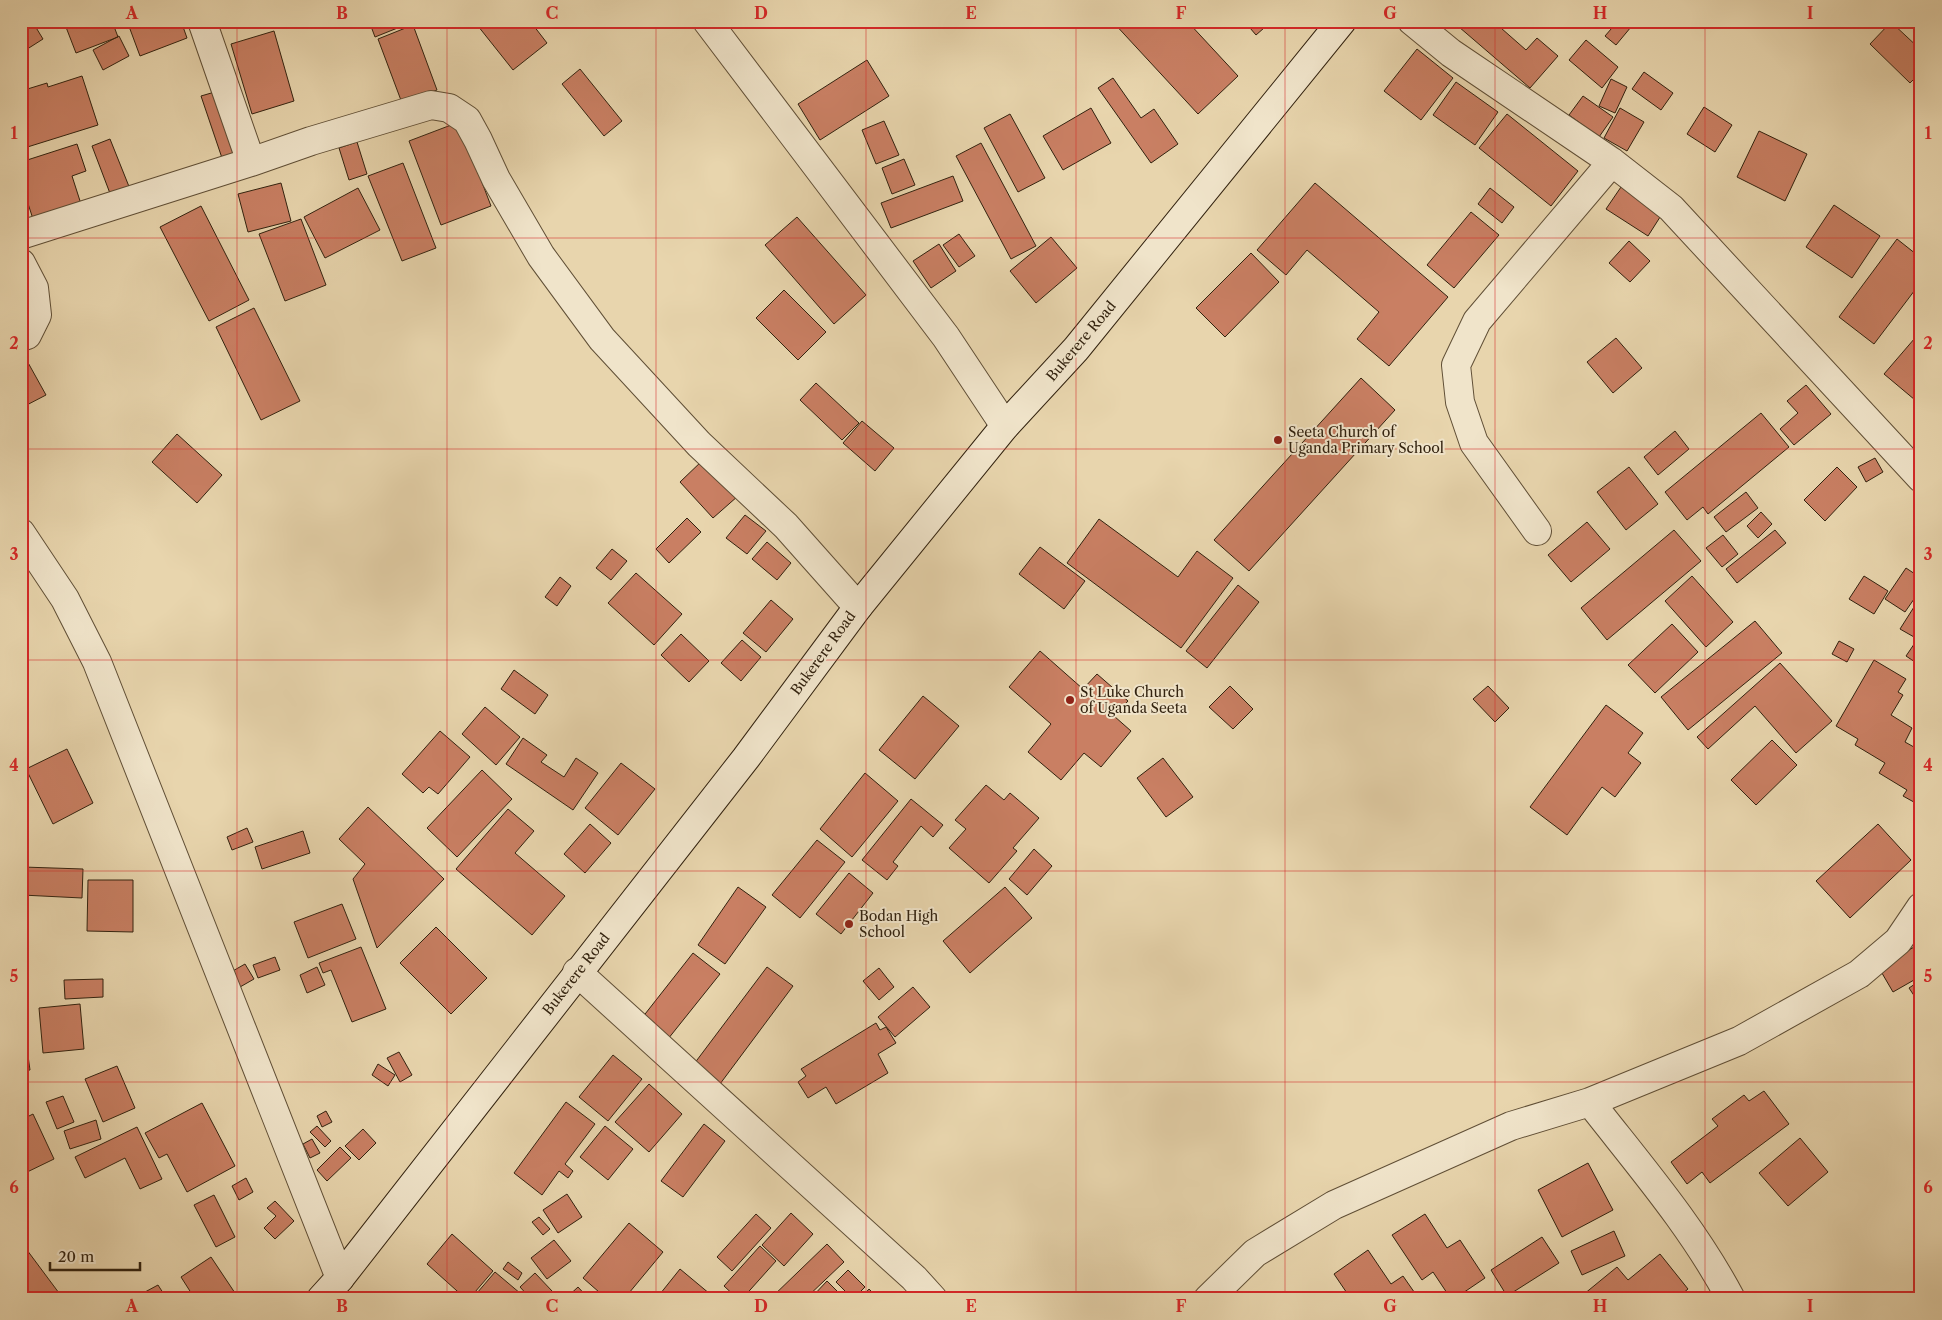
<svg xmlns="http://www.w3.org/2000/svg" width="1942" height="1320" font-family="'Libre Caslon Text',serif">
	<style>
		.building { fill: #c97f63; stroke: #32220f }
		.lines { fill: none; stroke-linecap: round; stroke-linejoin: round }
		.minor-casing { stroke: #604f36; stroke-width: 30 }
		.secondary-casing { stroke: #32220f; stroke-width: 30 }
		.minor { stroke: #f0e4ca; stroke-width: 28 }
		.secondary { stroke: #f0e4ca; stroke-width: 28 }
		.grid { fill: none; stroke: #d62828; stroke-width: 1; stroke-opacity: 0.55 }
		.poi-dot { fill: #8f2418; stroke: #f0e4ca; stroke-width: 2 }
		.labels { text-anchor: middle; stroke-width: 4; stroke-linejoin: round; paint-order: stroke }
		.street-label { font-size: 14px; fill: #32220f; stroke: #f0e4ca }
		.poi-label { font-size: 14px; fill: #32220f; stroke: #f0e4ca; text-anchor: start }
		.neatline { fill: none; stroke: #d62828; stroke-width: 2 }
		.grid-label { font-size: 16px; text-anchor: middle; font-weight: bold; fill: #d62828 }
	</style>
	<rect width="100%" height="100%" fill="#e8d5ad"/>
	<filter id="stains"><feTurbulence type="fractalNoise" baseFrequency=".004" numOctaves="4"/><feColorMatrix values="0 0 0 0 .2 0 0 0 0 .09 0 0 0 0 .02 0 0 0 .5 -.17"/></filter>
	<radialGradient id="worn" r=".72"><stop offset=".6" stop-color="#630" stop-opacity="0"/><stop offset="1" stop-color="#630" stop-opacity=".3"/></radialGradient>
	<!-- building -->
	<path class="building" d="M21 21H32L43 39 21 53Z
		M112 21 118 37 76 53 64 22Z
		M127 21H181L187 38 140 56Z
		M369 21H409L410 23 375 37Z
		M474 21H530L547 43 513 70Z
		M1112 21H1187L1238 76 1198 114Z
		M1244 21H1272L1256 35Z
		M1452 21H1493L1526 50 1537 38 1558 56 1530 88Z
		M1618 21H1636L1616 45 1605 36Z
		M1891 22 1921 50V72L1910 83 1870 44Z
		M413 25 437 90 402 103 378 39Z
		M274 31 294 101 252 114 231 44Z
		M119 36 129 56 103 70 93 50Z
		M1586 40 1618 67 1602 88 1569 60Z
		M1417 49 1453 78 1421 120 1384 91Z
		M867 60 889 96 820 140 798 104Z
		M580 69 622 121 604 136 562 84Z
		M1644 72 1673 93 1661 110 1632 89Z
		M82 76 98 125 21 149V91L47 83 48 87Z
		M1113 78 1141 118 1154 109 1178 144 1151 163 1098 88Z
		M1611 79 1627 87 1615 113 1599 106Z
		M1456 82 1498 112 1475 145 1433 115Z
		M225 89 245 150 222 158 201 96Z
		M1583 96 1613 117 1599 137 1569 115Z
		M1704 107 1732 125 1715 152 1687 134Z
		M1091 108 1111 143 1063 170 1043 136Z
		M1620 108 1644 122 1627 151 1604 138Z
		M1010 114 1045 178 1018 192 984 128Z
		M1507 114 1578 171 1551 206 1479 148Z
		M884 121 899 155 876 164 862 130Z
		M459 122 491 206 441 225 409 141Z
		M1759 131 1807 154 1785 201 1737 177Z
		M110 139 130 189 111 196 92 146Z
		M357 142 367 174 349 180 339 148Z
		M981 143 1036 246 1011 259 956 156Z
		M77 144 86 171 72 176 81 204 33 219 21 182V162Z
		M904 159 915 185 892 194 882 168Z
		M403 163 436 248 402 261 368 176Z
		M953 176 963 201 891 228 881 203Z
		M281 183 291 221 248 232 238 194Z
		M1315 183 1448 297 1389 366 1357 339 1379 312 1307 250 1286 275 1257 250Z
		M1621 187 1662 214 1648 236 1606 209Z
		M358 188 380 230 325 258 304 217Z
		M1490 188 1514 207 1502 223 1478 204Z
		M1834 205 1880 236 1852 278 1806 247Z
		M201 206 249 300 209 321 160 227Z
		M1471 212 1499 235 1454 288 1427 265Z
		M797 217 866 295 834 324 765 245Z
		M301 219 326 285 285 301 259 234Z
		M959 234 975 256 959 267 943 245Z
		M1051 237 1077 268 1036 303 1010 271Z
		M1897 239 1921 258V282L1874 344 1839 317Z
		M1629 241 1650 261 1630 282 1609 263Z
		M939 244 956 271 931 288 913 261Z
		M1251 253 1279 282 1225 337 1196 308Z
		M784 290 826 332 798 360 756 318Z
		M254 308 300 401 261 420 216 327Z
		M1921 331V405L1884 374Z
		M1616 338 1642 368 1613 393 1587 362Z
		M21 350 46 395 21 408Z
		M1361 378 1395 410 1249 571 1214 540Z
		M816 383 859 423 842 440 800 400Z
		M1806 385 1831 414 1794 445 1780 429 1798 413 1787 401Z
		M1761 413 1789 447 1708 514 1703 507 1687 520 1665 492Z
		M862 421 894 448 875 471 843 443Z
		M1675 431 1689 449 1658 475 1644 457Z
		M177 434 222 475 197 503 152 462Z
		M1875 458 1883 472 1866 482 1858 467Z
		M704 459 738 496 713 518 680 482Z
		M1629 467 1658 504 1626 530 1597 492Z
		M1837 467 1857 487 1825 521 1804 500Z
		M1746 492 1758 508 1726 532 1714 517Z
		M1761 512 1772 524 1758 538 1747 526Z
		M745 515 766 531 747 554 726 538Z
		M687 518 701 532 669 563 656 549Z
		M1099 519 1178 577 1197 551 1233 578 1181 648 1067 563Z
		M1587 522 1610 549 1571 582 1548 555Z
		M1674 530 1701 561 1607 640 1581 608Z
		M1775 530 1786 543 1737 583 1726 569Z
		M1723 535 1738 554 1722 567 1706 548Z
		M767 542 791 563 777 580 752 559Z
		M1040 547 1085 581 1064 609 1019 574Z
		M612 549 627 561 611 580 596 568Z
		M1906 568 1921 578V589L1905 612 1885 599Z
		M636 573 682 614 654 645 608 603Z
		M1692 576 1733 622 1706 647 1665 601Z
		M1864 576 1888 591 1874 614 1849 599Z
		M560 577 571 586 557 606 545 597Z
		M1238 585 1259 602 1207 668 1186 651Z
		M1921 596V626L1914 637 1900 629Z
		M771 600 793 619 766 652 743 633Z
		M1755 621 1782 653 1688 730 1661 697Z
		M1672 624 1698 652 1655 693 1628 665Z
		M681 634 709 661 689 682 661 655Z
		M1921 634V666L1906 656Z
		M742 640 761 657 741 681 721 663Z
		M1839 641 1854 649 1847 662 1832 654Z
		M1040 651 1083 689 1097 674 1128 701 1114 716 1131 731 1101 767 1084 753 1061 780 1028 752 1051 724 1009 687Z
		M1874 660 1906 679 1898 692 1903 695 1891 715 1912 728 1905 742 1921 751V806L1903 796 1907 790 1879 773 1885 763 1855 745 1858 739 1836 726Z
		M1780 663 1832 721 1796 753 1755 706 1708 749 1697 737Z
		M514 670 548 695 535 714 501 689Z
		M1230 686 1253 709 1233 729 1209 707Z
		M1488 686 1509 708 1495 722 1473 699Z
		M923 696 959 726 915 779 879 750Z
		M1606 705 1643 733 1628 753 1641 763 1615 797 1602 787 1567 835 1530 807Z
		M485 707 520 737 496 765 462 734Z
		M440 731 470 757 438 794 429 787 423 793 402 774Z
		M523 738 547 755 541 762 564 777 576 758 598 773 573 810 506 764Z
		M1772 740 1797 765 1756 805 1731 780Z
		M67 749 93 803 53 824 26 769Z
		M1163 758 1193 797 1166 817 1137 778Z
		M621 763 655 789 618 835 585 808Z
		M482 770 512 799 457 857 427 828Z
		M865 773 898 801 852 857 820 829Z
		M986 785 1004 800 1010 793 1039 818 1013 848 1017 851 989 883 949 848 966 829 955 820Z
		M911 799 943 825 933 837 921 826 893 862 898 866 887 880 862 860Z
		M368 807 444 879 377 948 353 879 365 864 339 839Z
		M508 809 534 831 515 853 565 896 532 935 456 869Z
		M590 824 611 843 585 873 564 854Z
		M1878 824 1911 860 1850 918 1816 881Z
		M247 828 253 842 232 850 227 837Z
		M303 831 310 853 262 869 255 847Z
		M817 840 845 862 800 918 772 895Z
		M1034 849 1052 866 1027 895 1009 879Z
		M23 867 83 869 82 898 22 895Z
		M849 873 873 893 841 934 816 914Z
		M88 880H133V932L87 931Z
		M738 887 766 907 725 964 698 945Z
		M1005 887 1032 918 970 973 943 941Z
		M342 904 356 939 308 958 294 922Z
		M436 927 487 978 451 1014 400 963Z
		M1919 944 1921 976 1893 992 1879 968Z
		M361 947 386 1009 352 1022 331 970 323 973 319 963Z
		M693 953 720 974 664 1044 638 1023Z
		M275 957 280 970 258 978 253 965Z
		M245 964 254 979 233 991 224 976Z
		M317 967 325 985 307 993 300 975Z
		M767 967 793 986 717 1088 691 1068Z
		M879 968 894 987 879 1000 863 981Z
		M103 979V997L65 999 64 980Z
		M1921 980V1006L1909 988Z
		M913 987 930 1007 895 1037 878 1017Z
		M80 1004 84 1049 43 1053 39 1008Z
		M21 1006 30 1070 21 1071Z
		M876 1023 880 1030 886 1027 896 1043 878 1054 888 1073 836 1104 826 1087 808 1098 798 1082 806 1076 801 1069Z
		M399 1052 412 1075 400 1082 387 1058Z
		M613 1055 642 1079 608 1121 579 1097Z
		M378 1064 395 1075 388 1086 372 1075Z
		M117 1066 135 1108 103 1122 85 1079Z
		M649 1084 682 1114 649 1152 615 1122Z
		M1764 1091 1789 1124 1710 1183 1702 1172 1687 1184 1671 1162 1718 1126 1712 1119 1744 1095 1749 1101Z
		M63 1096 74 1122 57 1129 46 1102Z
		M566 1102 595 1124 565 1164 573 1171 568 1178 559 1171 542 1195 514 1173Z
		M202 1103 235 1166 187 1192 167 1154 159 1158 145 1133Z
		M326 1111 332 1122 322 1127 317 1116Z
		M33 1114 54 1159 21 1175V1120Z
		M96 1120 101 1139 70 1149 64 1131Z
		M704 1124 725 1141 683 1197 661 1181Z
		M317 1126 331 1141 325 1147 310 1132Z
		M605 1126 633 1149 608 1180 580 1157Z
		M137 1127 162 1179 140 1189 125 1158 85 1178 75 1157Z
		M363 1129 376 1143 359 1160 345 1146Z
		M1800 1138 1828 1172 1788 1206 1759 1173Z
		M312 1139 320 1153 310 1158 303 1144Z
		M340 1147 351 1158 327 1181 317 1170Z
		M1588 1163 1613 1210 1562 1237 1538 1190Z
		M246 1178 253 1192 239 1200 232 1186Z
		M567 1194 582 1217 558 1233 543 1210Z
		M214 1195 235 1237 216 1247 194 1205Z
		M275 1201 294 1221 275 1239 264 1228 276 1216 267 1208Z
		M791 1213 813 1234 784 1266 762 1245Z
		M756 1214 771 1228 732 1271 717 1257Z
		M1425 1214 1447 1248 1460 1240 1485 1278 1454 1299H1451L1433 1272 1422 1280 1392 1235Z
		M539 1217 550 1229 543 1235 532 1222Z
		M629 1223 663 1252 624 1299H607L583 1278Z
		M1614 1231 1625 1256 1582 1275 1571 1251Z
		M452 1234 493 1271 469 1299H466L427 1264Z
		M1542 1237 1559 1263 1507 1296 1491 1270Z
		M554 1240 571 1261 547 1279 531 1258Z
		M21 1242 59 1293 52 1299H21Z
		M827 1244 844 1262 805 1299H770Z
		M760 1246 776 1261 742 1299H738L724 1286Z
		M1368 1250 1391 1284 1403 1276 1419 1299H1351L1334 1274Z
		M1660 1254 1688 1289 1676 1299H1578L1617 1267 1628 1280Z
		M211 1257 239 1299H195L181 1277Z
		M508 1262 522 1273 518 1280 503 1269Z
		M680 1269 716 1299H656Z
		M848 1270 865 1287 853 1299 836 1282Z
		M495 1272 527 1299H476L480 1295 477 1293Z
		M535 1273 552 1291 544 1299H531L520 1287Z
		M827 1281 845 1299 812 1297Z
		M158 1285 167 1299H149L145 1292Z
		M578 1287 589 1299H565Z
		M869 1289 877 1297 875 1299H860Z"/>
	<g class="lines">
		<defs>
			<path id="minor" d="M202 21 251 162 311 141 431 105 449 108 467 120 478 140 496 179 541 256 602 339 699 444 786 526 858 607
				M707 21 946 337 1005 426
				M1412 21 1451 53 1612 162 1671 208 1921 478
				M21 235 251 162
				M21 263 34 288 37 315 27 335 21 337
				M1537 531 1474 443 1460 402 1456 365 1477 321 1612 162
				M21 533 65 599 97 662 340 1278
				M577 972 914 1278 933 1299
				M1590 1102C1640 1166 1693 1227 1731 1299
				M1208 1299 1255 1253 1334 1205 1511 1126 1590 1102 1739 1041 1859 974 1898 941 1921 907"/>
			<path id="secondary" d="M321 1299 340 1278 746 758 858 607 1005 426 1076 349 1342 21"/>
		</defs>
		<!-- minor casing -->
		<use href="#minor" class="minor-casing"/>
		<!-- secondary casing -->
		<use href="#secondary" class="secondary-casing"/>
		<!-- minor -->
		<use href="#minor" class="minor"/>
		<!-- secondary -->
		<use href="#secondary" class="secondary"/>
	</g>
	<!-- grid -->
	<path class="grid" d="M237 21V1299M447 21V1299M656 21V1299M866 21V1299M1076 21V1299M1285 21V1299M1495 21V1299M1705 21V1299M21 238H1921M21 449H1921M21 660H1921M21 871H1921M21 1082H1921"/>
	<!-- markers -->
	<g class="poi-dot">
		<circle cx="1278" cy="440" r="5"/>
		<circle cx="1070" cy="700" r="5"/>
		<circle cx="849" cy="924" r="5"/>
	</g>
	<g class="labels">
		<!-- street labels -->
		<g class="street-label">
			<text transform="translate(1081 341) rotate(-50)" y="5">Bukerere Road</text>
			<text transform="translate(823 653) rotate(-54)" y="5">Bukerere Road</text>
			<text transform="translate(576 974) rotate(-52)" y="5">Bukerere Road</text>
		</g>
		<!-- poi labels -->
		<g class="poi-label">
			<text x="1288" y="437">Seeta Church of<tspan x="1288" dy="16">Uganda Primary School</tspan></text>
			<text x="1080" y="697">St Luke Church<tspan x="1080" dy="16">of Uganda Seeta</tspan></text>
			<text x="859" y="921">Bodan High<tspan x="859" dy="16">School</tspan></text>
		</g>
	</g>
	<!-- margin -->
	<rect width="1942" height="1320" fill="none" stroke="#e8d5ad" stroke-width="55"/>
	<!-- scale -->
	<path d="M50 1262v8h90v-8" fill="none" stroke="#32220f" stroke-width="2.5"/>
	<text x="58" y="1262" font-size="15" fill="#32220f" stroke="#f0e4ca" stroke-width="4" paint-order="stroke">20 m</text>
	<rect x="28" y="28" width="1886" height="1264" class="neatline"/>
	<g class="grid-label">
		<text x="132" y="19">A</text>
		<text x="342" y="19">B</text>
		<text x="552" y="19">C</text>
		<text x="761" y="19">D</text>
		<text x="971" y="19">E</text>
		<text x="1181" y="19">F</text>
		<text x="1390" y="19">G</text>
		<text x="1600" y="19">H</text>
		<text x="1810" y="19">I</text>
		<text x="14" y="139">1</text>
		<text x="1928" y="139">1</text>
		<text x="14" y="349">2</text>
		<text x="1928" y="349">2</text>
		<text x="14" y="560">3</text>
		<text x="1928" y="560">3</text>
		<text x="14" y="771">4</text>
		<text x="1928" y="771">4</text>
		<text x="14" y="982">5</text>
		<text x="1928" y="982">5</text>
		<text x="14" y="1193">6</text>
		<text x="1928" y="1193">6</text>
		<text x="132" y="1312">A</text>
		<text x="342" y="1312">B</text>
		<text x="552" y="1312">C</text>
		<text x="761" y="1312">D</text>
		<text x="971" y="1312">E</text>
		<text x="1181" y="1312">F</text>
		<text x="1390" y="1312">G</text>
		<text x="1600" y="1312">H</text>
		<text x="1810" y="1312">I</text>
	</g>
	<rect width="100%" height="100%" filter="url(#stains)"/>
	<rect width="100%" height="100%" fill="url(#worn)"/>
</svg>
